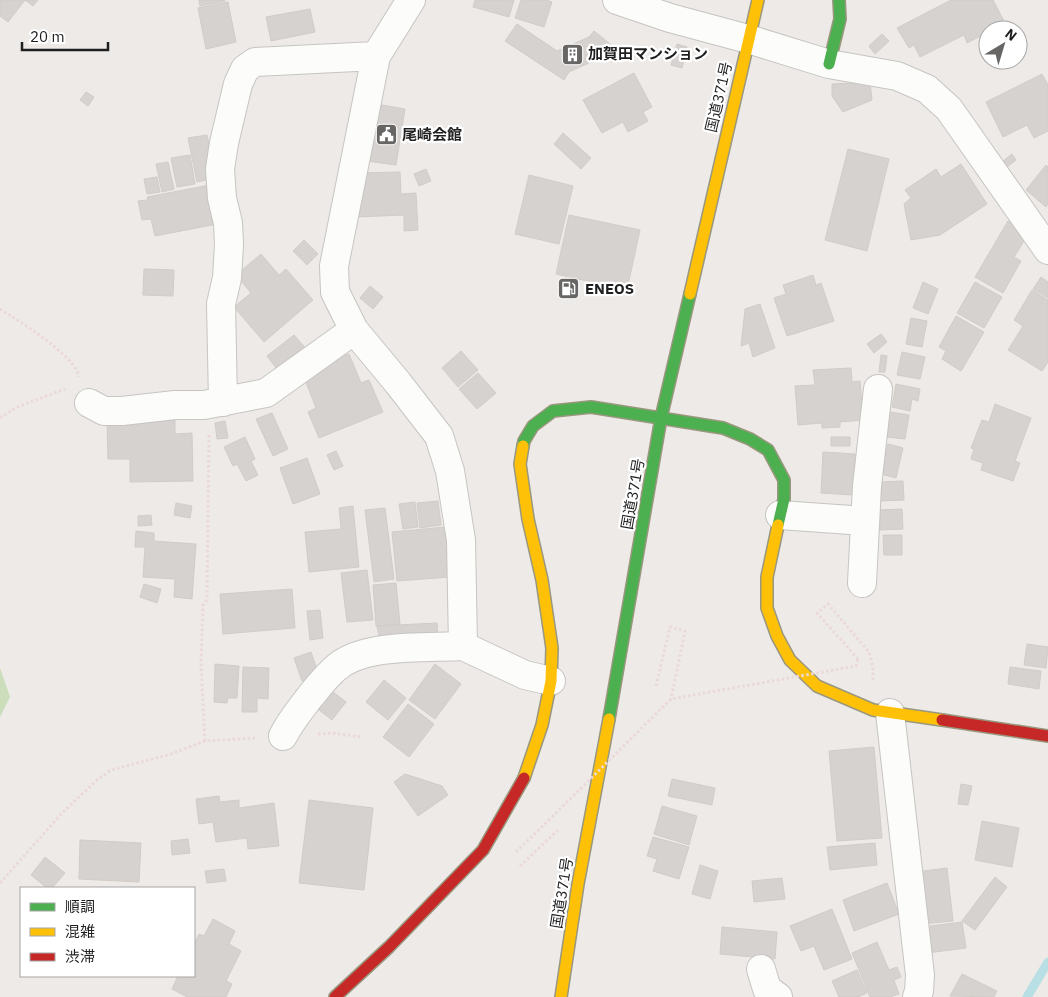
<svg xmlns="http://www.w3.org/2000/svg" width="1048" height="997" font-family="'IBM Plex Sans','Noto Sans JP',sans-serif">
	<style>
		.forest { fill: #cbddba }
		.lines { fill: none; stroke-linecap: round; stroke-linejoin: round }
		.stream { stroke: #b8dfe3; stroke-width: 9 }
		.building { fill: #d6d2d0; stroke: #d1ccc8 }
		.street-casing { stroke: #c6c5c3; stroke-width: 30 }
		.fast-casing { stroke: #99977e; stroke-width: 14 }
		.slow-casing { stroke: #99977e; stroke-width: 14 }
		.jam-casing { stroke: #99977e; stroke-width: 14 }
		.path { stroke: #ebd9d9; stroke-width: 3; stroke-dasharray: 2.5 2.5; stroke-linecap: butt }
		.street { stroke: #fcfcfb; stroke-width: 28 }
		.fast { stroke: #4caf50; stroke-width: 11 }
		.slow { stroke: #ffc107; stroke-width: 11 }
		.jam { stroke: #c62828; stroke-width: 11 }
		.path-bridge { stroke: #ebd9d9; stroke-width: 3; stroke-dasharray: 2.5 2.5; stroke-linecap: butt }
		.labels { text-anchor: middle; stroke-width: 4.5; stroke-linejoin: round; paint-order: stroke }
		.poi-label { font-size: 15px; font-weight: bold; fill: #1f1f1f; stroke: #fff; text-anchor: start }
		.street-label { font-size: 15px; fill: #1f1f1f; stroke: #fff }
	</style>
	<rect width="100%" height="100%" fill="#edeae7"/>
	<!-- forest -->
	<path class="forest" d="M0 668 10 697 0 717Z"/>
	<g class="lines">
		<!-- stream -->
		<path class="stream" d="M1027 997 1048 962"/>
	</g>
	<!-- building -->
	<path class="building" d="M0 0H25L8 22 0 16Z
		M25 0H38L33 6Z
		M199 0H225V1L200 6Z
		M475 0H514L509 17 473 7Z
		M521 0H546L552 2 544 27 515 18Z
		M951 0H993L1005 23 992 30H988V32L967 43 964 35 920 57 914 45 909 48 897 28Z
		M228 2 236 42 206 49 198 8Z
		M310 9 315 32 271 41 266 17Z
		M517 24 557 51 589 37 594 31 620 52 612 62 604 56 569 72 564 80 505 41Z
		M882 34 889 41 875 54 869 46Z
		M677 44 687 47 682 68 671 65Z
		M634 73 652 107 643 112 648 121 628 132 623 122 602 133 583 100Z
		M1042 74 1048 85V131L1034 138 1027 125 1003 137 986 102Z
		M870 82 872 100 843 112 832 96V84Z
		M86 92 94 97 88 106 80 100Z
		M376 104 405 109 396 165 367 161Z
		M563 133 591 158 581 169 554 144Z
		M207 135 216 178 197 182 188 138Z
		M848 149 889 159 867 251 825 240Z
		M1012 154 1016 160 1007 167 1003 161Z
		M190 155 195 184 177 187 171 158Z
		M168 162 174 189 162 192 156 164Z
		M961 164 987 204 940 235 911 240 904 204 911 198 905 190 936 169 941 177Z
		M1046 165 1048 167V204L1046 207 1026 190Z
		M426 169 431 181 419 186 414 174Z
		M400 172 401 194 416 193 418 230 404 231V215L356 217 360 173Z
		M529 175 573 186 559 244 515 234Z
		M157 177 160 192 147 194 144 179Z
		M210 185 217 224 155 236 151 219 142 220 138 201 148 200 147 197Z
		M569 215 640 230 627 290 556 274Z
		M1008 221 1029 233 1014 257 1021 261 1003 293 975 277Z
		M304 240 318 254 307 265 293 251Z
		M261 254 279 275 286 269 313 300 264 342 234 307 251 293 236 275Z
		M144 269 174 270 173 296 143 295Z
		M813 275 816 285 821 283 834 321 787 336 774 298 786 294 783 285Z
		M1041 277 1048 282V298L1033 289Z
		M923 282 938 289 928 314 913 308Z
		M975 282 1002 297 984 328 957 313Z
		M370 286 383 297 373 309 360 298Z
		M1032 290 1048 300V362L1042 371 1008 350 1023 326 1014 320Z
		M760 304 775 348 753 357 749 343 741 346 745 309Z
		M956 316 984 332 961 371 942 359 946 351 939 347Z
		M911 318 927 321 922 347 906 344Z
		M881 334 887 342 874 353 867 344Z
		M294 335 308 351 280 373 267 356Z
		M461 351 478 370 458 387 442 368Z
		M902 352 925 357 920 379 897 375Z
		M349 354 361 383 369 380 383 412 319 438 308 412 316 408 302 372Z
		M881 355 887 356 885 372H879Z
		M851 368 852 382 860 381 863 420 840 422V427L822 428V423L798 425 795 386 815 385 813 370Z
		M478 373 496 393 477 409 459 389Z
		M896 384 920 389 918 401 912 399 910 411 892 407Z
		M995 404 1031 418 1015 461 1020 463 1013 481 981 470 983 463 971 459 974 449 971 448 982 420 989 422Z
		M890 412 909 415 905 439 887 437Z
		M272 413 288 449 273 456 256 419Z
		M175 420V434L192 433 193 481 130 482V459H108L107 421Z
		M225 421 228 438 217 439 215 423Z
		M245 437 255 459 251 461 258 475 246 481 237 464 233 466 224 447Z
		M831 437H850V446H831Z
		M888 444 903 448 896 478 881 474Z
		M336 451 343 466 334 470 327 455Z
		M823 452 855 454 853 495 821 493Z
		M307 458 320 494 293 504 280 468Z
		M903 481 904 500 881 501 880 482Z
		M438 501 441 525 420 528 417 503Z
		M415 502 418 527 403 529 399 504Z
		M176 503 192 506 190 518 174 515Z
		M353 506 359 567 309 572 305 532 341 529 339 508Z
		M385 508 394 579 374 582 365 510Z
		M902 509 903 529 880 530 879 510Z
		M151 515 152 525 138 526V516Z
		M445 527 450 577 397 581 392 532Z
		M136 531 154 533V541L196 544 192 599 174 597 175 579 143 577 145 547H135Z
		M883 535H902V555H884Z
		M367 570 373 620 347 622 341 573Z
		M396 583 400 624 376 626 373 585Z
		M144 584 161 589 157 603 140 597Z
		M292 589 295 628 223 634 220 594Z
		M320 610 323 638 310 640 307 611Z
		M437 623 438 636 380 641 377 626Z
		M1027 644 1048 647 1046 668 1024 665Z
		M311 652 319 675 302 681 294 658Z
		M215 664 239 666 237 698H228L227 703 214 702Z
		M435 664 461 684 435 719 409 700Z
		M243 667 269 668 268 699 257 698V712H242Z
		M1010 667 1041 671 1039 689 1008 684Z
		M384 680 406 698 388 720 366 702Z
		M328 688 346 702 332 720 314 706Z
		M408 704 434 724 409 757 383 737Z
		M874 747 882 838 837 841 829 751Z
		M405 774 442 786 448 795 418 816 394 782Z
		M672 779 715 788 712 805 668 796Z
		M961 784 972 786 968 805 958 804Z
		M219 796 220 802 239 800V808L274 803 279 846 248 849 247 838 216 842 213 822 199 824 196 799Z
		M309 800 373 808 364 890 299 883Z
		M662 806 697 816 689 845 654 834Z
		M982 821 1019 828 1012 867 975 860Z
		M653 837 689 847 679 879 653 871 657 859 647 856Z
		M188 839 190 853 172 855 171 841Z
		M80 840 141 843 139 882 79 879Z
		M875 843 877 865 830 870 827 847Z
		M45 857 65 873 52 888H47L31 875Z
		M700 865 718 871 710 899 692 894Z
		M947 868 953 921 922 924 916 872Z
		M224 869 226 881 207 883 205 871Z
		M995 877 1007 887 975 930 962 921Z
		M782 878 785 899 754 902 752 881Z
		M887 883 899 914 854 931 843 900Z
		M832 909 852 959 824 970 814 946 801 951 790 926Z
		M213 919 235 931 229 944 241 951 226 981 232 984 226 997H187L172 989 178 976H194V945L199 934 204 936Z
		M962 922 966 948 927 953 923 927Z
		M722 927 777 932 775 959 720 954Z
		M877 942 889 970 897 967 901 977 894 980 899 994 890 997H870L852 953Z
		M857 970 867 993 858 997H839L832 981Z
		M962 974 997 991 994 997 950 996Z"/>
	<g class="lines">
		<defs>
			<path id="street" d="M617 0 670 18 748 39 829 64 897 76 927 89 949 109 1048 250
				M354 330 335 292 334 266 376 56 411 0
				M223 402 221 304 227 278 229 245 228 223 222 198 220 169 224 143 238 84 245 69 255 62 376 56
				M89 403 104 411H122L175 405H204L266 393 354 330 398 383 439 436 450 471 461 540 463 646 525 675 551 681
				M780 515 865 521
				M862 583 867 486 878 389
				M890 713 920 975 919 991 917 997
				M283 736C290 722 299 711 309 698 318 687 326 676 337 667 365 643 428 648 463 646
				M761 969 767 989 778 997"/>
			<path id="fast" d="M829 64 840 19 839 0
				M523 446 524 441 533 426 553 411 591 407 723 428 750 439 768 450 784 480V499L778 525
				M609 719 661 418 690 294"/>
			<path id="slow" d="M690 294 758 0
				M523 446 520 464 528 519 542 580 552 648 551 681 542 725 524 778
				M778 525 767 577V608L777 636 790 660 817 686 873 710 942 720
				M561 997 578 884 609 719"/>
			<path id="jam" d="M942 720 1048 736
				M335 997 389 947 483 850 524 778"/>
		</defs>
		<!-- street casing -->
		<use href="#street" class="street-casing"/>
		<!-- fast casing -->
		<use href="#fast" class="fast-casing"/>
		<!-- slow casing -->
		<use href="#slow" class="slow-casing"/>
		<!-- jam casing -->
		<use href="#jam" class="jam-casing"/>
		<!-- path -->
		<path class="path" d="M0 309C19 321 76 356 79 377
			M0 418 15 408 65 389
			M858 659 817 613 828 604 869 652 873 667V680
			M656 686 670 627 685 631 671 699
			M318 734 332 733 362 737
			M205 741 201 662 203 605 207 600 209 433
			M516 852 552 817
			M520 866 558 830
			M0 883 62 813 97 780 111 770 171 754 205 741 255 738"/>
		<!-- street -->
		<use href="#street" class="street"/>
		<!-- fast -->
		<use href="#fast" class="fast"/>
		<!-- slow -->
		<use href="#slow" class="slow"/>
		<!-- jam -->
		<use href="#jam" class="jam"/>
		<!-- path-bridge -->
		<path class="path-bridge" d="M552 817 671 699 856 666 858 659"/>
	</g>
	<!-- icons -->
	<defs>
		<symbol id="building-square" viewBox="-11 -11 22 22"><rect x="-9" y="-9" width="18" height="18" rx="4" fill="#676665" stroke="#fff"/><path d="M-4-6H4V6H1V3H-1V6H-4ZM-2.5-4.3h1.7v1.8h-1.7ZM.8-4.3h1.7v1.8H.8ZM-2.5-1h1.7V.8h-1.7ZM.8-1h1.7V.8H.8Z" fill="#fff"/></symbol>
		<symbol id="civic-square" viewBox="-11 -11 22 22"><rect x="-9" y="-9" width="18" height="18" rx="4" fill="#676665" stroke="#fff"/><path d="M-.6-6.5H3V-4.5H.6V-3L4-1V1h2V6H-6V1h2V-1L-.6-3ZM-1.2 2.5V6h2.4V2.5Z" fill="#fff"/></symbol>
		<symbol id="fuel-square" viewBox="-11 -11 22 22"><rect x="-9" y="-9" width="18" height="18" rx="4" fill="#676665" stroke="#fff"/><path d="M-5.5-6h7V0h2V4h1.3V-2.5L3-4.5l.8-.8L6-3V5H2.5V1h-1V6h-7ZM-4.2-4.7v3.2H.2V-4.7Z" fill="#fff"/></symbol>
	</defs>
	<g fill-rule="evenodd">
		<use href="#building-square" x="560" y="42" width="25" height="25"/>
		<use href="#civic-square" x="374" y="122" width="25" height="25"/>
		<use href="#fuel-square" x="556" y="276" width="25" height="25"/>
	</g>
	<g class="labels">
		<!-- poi labels -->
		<g class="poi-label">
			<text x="588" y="59">加賀田マンション</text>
			<text x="402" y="140">尾崎会館</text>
			<text x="585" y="294">ENEOS</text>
		</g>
		<!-- street labels -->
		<g class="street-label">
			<text transform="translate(719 97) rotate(-77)" y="5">国道371号</text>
			<text transform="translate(633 494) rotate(-80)" y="5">国道371号</text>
			<text transform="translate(562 893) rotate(-81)" y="5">国道371号</text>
		</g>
	</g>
	<!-- legend -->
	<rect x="20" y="887" width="175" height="90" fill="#ffffff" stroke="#a5a5a5"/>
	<rect x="30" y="903" width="25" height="8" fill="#4caf50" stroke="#a5a5a5"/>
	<text x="65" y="912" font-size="15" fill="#1f1f1f">順調</text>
	<rect x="30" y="928" width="25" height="8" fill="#ffc107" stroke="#a5a5a5"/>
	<text x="65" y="937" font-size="15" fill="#1f1f1f">混雑</text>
	<rect x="30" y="953" width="25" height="8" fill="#c62828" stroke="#a5a5a5"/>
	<text x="65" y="962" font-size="15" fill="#1f1f1f">渋滞</text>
	<!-- north arrow -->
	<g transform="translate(1003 45) rotate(38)"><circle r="24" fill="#ffffff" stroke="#a5a5a5"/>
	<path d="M0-4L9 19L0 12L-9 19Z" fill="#676665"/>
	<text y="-8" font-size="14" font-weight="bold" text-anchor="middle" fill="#1f1f1f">N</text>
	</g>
	<!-- scale -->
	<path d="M22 42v8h86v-8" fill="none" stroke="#1f1f1f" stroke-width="2.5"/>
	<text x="30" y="42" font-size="15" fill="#1f1f1f" stroke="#ffffff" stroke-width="4" paint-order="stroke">20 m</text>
</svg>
